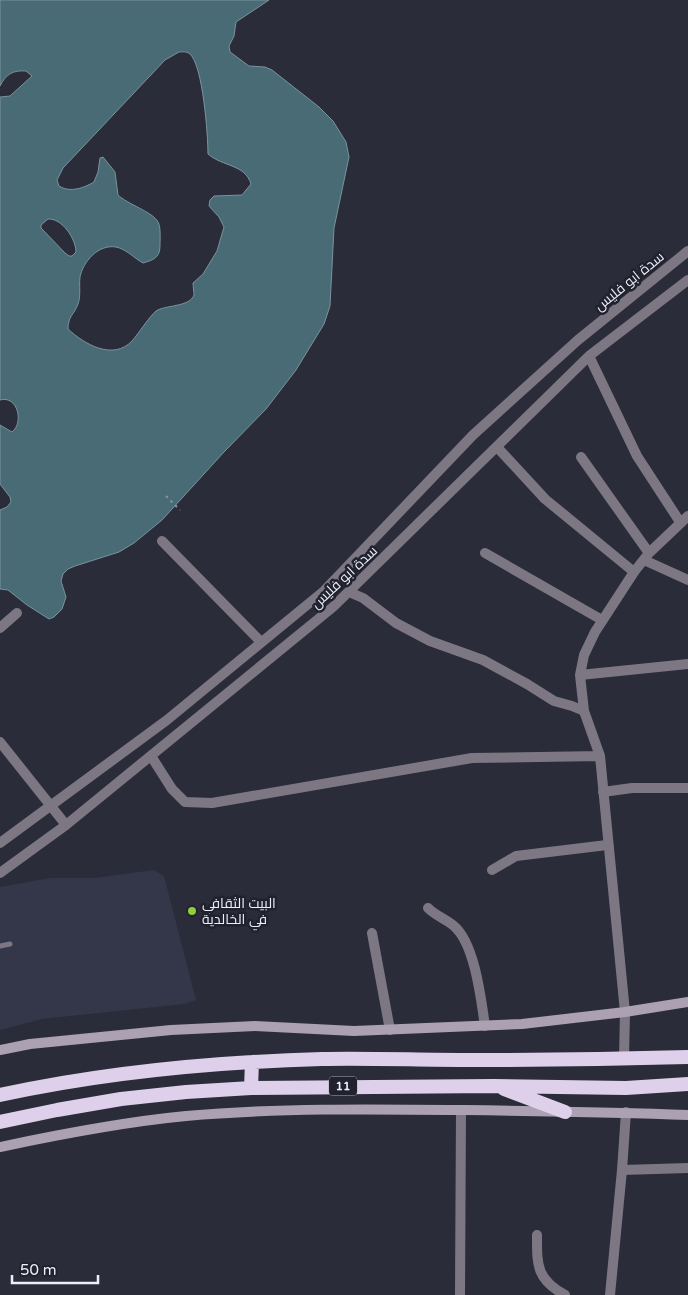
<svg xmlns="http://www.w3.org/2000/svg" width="688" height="1295" font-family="'Varela Round',Cairo,sans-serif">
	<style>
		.built { fill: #343649 }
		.water { fill: #496b75; stroke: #7a939c; fill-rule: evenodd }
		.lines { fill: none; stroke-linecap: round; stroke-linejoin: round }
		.path { stroke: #91929d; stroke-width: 2; stroke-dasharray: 2.5 4; stroke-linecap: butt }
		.service { stroke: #7d7783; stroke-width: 5 }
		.minor { stroke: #7d7783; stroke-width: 10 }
		.tertiary { stroke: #7d7783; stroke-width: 10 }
		.secondary { stroke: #aba1b3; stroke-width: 10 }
		.trunk { stroke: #ded0ea; stroke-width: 14 }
		.poi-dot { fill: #92cd3e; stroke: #21222f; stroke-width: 2 }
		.labels { text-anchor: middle; stroke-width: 5; stroke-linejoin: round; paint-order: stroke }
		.shield { fill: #21222f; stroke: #b0b2bc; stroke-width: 1 }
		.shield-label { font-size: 12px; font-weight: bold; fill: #edeff8 }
		.street-label { font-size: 14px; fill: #edeff8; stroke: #21222f }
		.poi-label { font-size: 14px; fill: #edeff8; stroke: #21222f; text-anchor: start }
	</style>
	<rect width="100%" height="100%" fill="#2b2c39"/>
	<!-- built -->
	<path class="built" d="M154 870 164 876 196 1000 184 1004 42 1019 0 1030V887L50 878H94Z"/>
	<!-- water -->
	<path class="water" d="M0 0H269L236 22 234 36 229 46 230 52 249 66 265 67 272 70 319 107 333 121 346 142 349 157 334 228 330 306 324 324 296 370 266 409 224 452 162 520 134 543 119 552 75 566 68 569 63 574 61 581 66 597 62 609 54 617 49 619 27 605 8 590 0 589V510L7 507 11 502 10 497 0 484V425L12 432C24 423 18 395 0 400V97L10 96 32 76 26 71C13 70 6 74 0 86ZM179 52C183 52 186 51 190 54 203 66 208 135 208 154 223 167 245 164 251 184L242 195 214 196 210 200 209 206 219 217 224 227 217 251 203 274 193 283C193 286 194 292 194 295 190 307 165 305 156 311 149 317 139 333 132 341 113 361 84 344 68 329 68 316 74 315 78 304 81 296 79 286 80 277 83 262 98 244 116 247 126 249 134 258 143 263 153 260 160 258 160 246 160 239 161 227 158 222 153 212 127 204 118 195L115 172 103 157 100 158 98 172 94 182C84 188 70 193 59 186L57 180 63 168 165 60ZM48 219C62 218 76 239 76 252L72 256H69L65 253 41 228V225Z"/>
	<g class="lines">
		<!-- path -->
		<path class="path" d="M166 496 180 510"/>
		<!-- service -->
		<path class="service" d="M0 946 10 944"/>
		<!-- minor -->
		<path class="minor" d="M589 356 637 456 680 522
			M497 447 545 499 634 572
			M581 457 649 553
			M162 541 261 642
			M485 553 602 620
			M644 560 688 580
			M349 592 363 598 396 623 430 641 483 660 527 684 554 701 572 706 584 711
			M0 628 17 613
			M580 675 688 664
			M0 742 66 825
			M151 756 172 789 185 802 212 803 472 758 600 756
			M603 792 632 788H688
			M0 843 167 720 324 591 473 435 578 340 688 251
			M492 870 516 856 607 845
			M0 873 66 825 333 607 589 356 688 280
			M428 908C436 916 446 919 454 926 475 944 481 999 485 1026
			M372 933 390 1030
			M624 1059 625 1012 600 756 584 711 580 675 584 655 595 632 634 572 649 553 688 516
			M622 1170 688 1168
			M537 1235C537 1265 536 1279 565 1295
			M460 1295 461 1110"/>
		<!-- tertiary -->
		<path class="tertiary" d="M610 1295 622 1170 626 1112"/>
		<!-- secondary -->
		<path class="secondary" d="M0 1050 30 1044 171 1030 255 1026 354 1031 522 1024 625 1012 688 1002
			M0 1147C61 1134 123 1122 186 1116 278 1108 370 1109 462 1110 537 1111 613 1112 688 1115"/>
		<!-- trunk -->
		<path class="trunk" d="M251 1088 252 1062
			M504 1089 565 1112
			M0 1095C106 1072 214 1062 322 1059 370 1058 418 1060 465 1060 540 1060 614 1059 688 1057
			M0 1122 57 1110 121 1099 186 1092 251 1088 494 1086 626 1088 688 1084"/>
	</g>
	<!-- markers -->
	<circle class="poi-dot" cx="192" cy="911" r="5"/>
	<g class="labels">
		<!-- shield labels -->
		<rect class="shield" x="329" y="1076.5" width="28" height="19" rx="4"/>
		<g class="shield-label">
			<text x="343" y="1090">11</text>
		</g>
		<!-- street labels -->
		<g class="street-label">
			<text transform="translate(629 281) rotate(-39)" y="5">سدة ابو فليس</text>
			<text transform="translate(344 577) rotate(-43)" y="5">سدة ابو فليس</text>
		</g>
		<!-- poi labels -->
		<g class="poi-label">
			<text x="202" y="908">البيت الثقافي<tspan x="202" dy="16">في الخالدية</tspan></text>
		</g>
	</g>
	<!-- scale -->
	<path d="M12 1275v8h86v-8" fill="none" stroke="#edeff8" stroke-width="2.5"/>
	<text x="20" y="1275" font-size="15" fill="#edeff8" stroke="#21222f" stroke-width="4" paint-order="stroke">50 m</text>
</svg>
